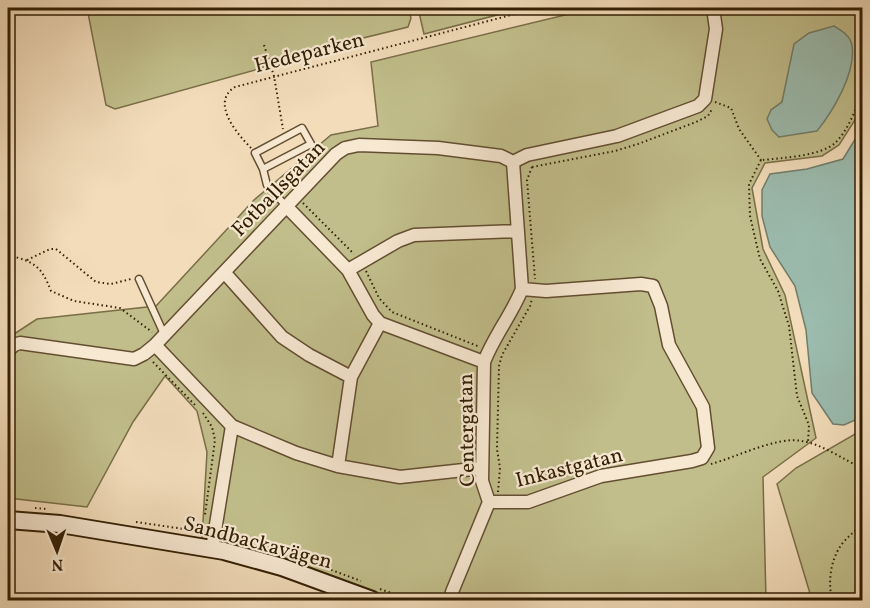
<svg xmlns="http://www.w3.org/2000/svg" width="870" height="608" font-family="Vollkorn,serif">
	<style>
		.green { fill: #c1be8b; stroke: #7a6e47; stroke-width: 1.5; fill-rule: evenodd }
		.water { fill: #9bbcaf; stroke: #717d6a; stroke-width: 1.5 }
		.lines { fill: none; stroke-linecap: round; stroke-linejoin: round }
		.lane-casing { stroke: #634e31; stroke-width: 9 }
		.street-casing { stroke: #634e31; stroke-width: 15 }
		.secondary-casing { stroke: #331f03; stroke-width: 20 }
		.path { stroke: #331f03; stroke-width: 2; stroke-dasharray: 1.5 3; stroke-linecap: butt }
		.lane { stroke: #f7e8d2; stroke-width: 6 }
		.street { stroke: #f7e8d2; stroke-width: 12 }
		.secondary { stroke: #f7e8d2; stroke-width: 16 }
		.labels { text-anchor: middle; stroke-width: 4.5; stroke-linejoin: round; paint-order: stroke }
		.street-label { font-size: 21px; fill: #331f03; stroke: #f7e8d2 }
	</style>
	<rect width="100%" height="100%" fill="#f2dcba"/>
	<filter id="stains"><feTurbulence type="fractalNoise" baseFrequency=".00333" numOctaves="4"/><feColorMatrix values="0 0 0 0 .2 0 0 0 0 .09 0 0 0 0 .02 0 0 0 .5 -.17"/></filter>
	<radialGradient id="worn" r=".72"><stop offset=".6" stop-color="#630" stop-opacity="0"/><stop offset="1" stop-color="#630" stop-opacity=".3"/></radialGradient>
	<!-- green -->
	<path class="green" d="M87 8H408L411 18 408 27 281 58 259 69 115 109 106 105Z
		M418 8H524L424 34Z
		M594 8H862V109L839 145 822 156 765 163 752 188 763 249 785 295 816 438 763 477 766 600H372L202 539 207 452 197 411 165 376 133 422 87 507 8 498V338L37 319 156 306 254 200 331 135 378 126 371 62ZM787 86 779 137 771 110 782 102Z
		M862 430V600H812L777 484 796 468Z"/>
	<!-- water -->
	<path class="water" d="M834 26C842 31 851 36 852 46 856 73 833 111 817 131L779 137 772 130 767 119 771 110 782 102 794 44 809 33Z
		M862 128V417L844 425 833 424 812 393 806 330 795 286 770 247 762 216V190L770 174 807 169 843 159Z"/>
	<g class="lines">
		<defs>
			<path id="lane" d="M263 169 255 153 302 128 311 144 263 169 267 185 286 206
				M139 279 164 334"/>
			<path id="street" d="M287 207 348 270 373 315 380 323 484 362
				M348 270 398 241 414 235 518 231
				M224 272 282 337 309 355 351 377
				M8 351 14 345 20 343 134 359 144 354 155 345
				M232 426 296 453 338 466 400 477 482 468
				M338 466 351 377 380 323
				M489 502H528L601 476 692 461 702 458 708 448 703 407 669 345 661 306 653 286 641 284 546 291 522 289
				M212 549 232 426 155 345 336 154 345 148 359 145 438 148 501 156 513 162 527 155 617 136 698 106 705 99 716 29 713 8
				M451 600 452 592 489 502 482 481 484 362C494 336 512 314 522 289L513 162"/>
			<path id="secondary" d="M8 520 60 524 224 551 282 567 372 600"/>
		</defs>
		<!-- lane casing -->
		<use href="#lane" class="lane-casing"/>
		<!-- street casing -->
		<use href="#street" class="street-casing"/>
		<!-- secondary casing -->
		<use href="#secondary" class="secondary-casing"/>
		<!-- path -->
		<path class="path" d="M264 45 274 76 283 129
			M715 102 731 108 739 129 761 160
			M251 148C237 134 210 102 235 87L538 8
			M761 160 749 184 750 216 760 259 778 291 789 326 797 396 809 425 808 442
			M763 160C781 158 821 156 835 143 848 131 857 107 862 90
			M532 167 527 180 535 279
			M532 167 615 151 638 144 696 122 708 116 712 109
			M303 203 354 254
			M8 255C34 262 41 265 51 291L74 301 120 308 152 332
			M27 260 50 249H56L96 282 111 284 131 279
			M366 271 379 298 392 312 480 347
			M153 362 197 407
			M203 413 212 427 215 440 205 515
			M711 464C737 457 777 436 802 441 822 444 844 460 862 468
			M498 492 500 468 497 449 499 366 502 355 530 306 532 299
			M35 508 47 509
			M136 522 191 530 205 529
			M225 534 236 539
			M310 562 361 581
			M380 589 408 599 428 598 434 600
			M832 600C828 582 830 560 842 544 848 536 856 531 862 523"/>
		<!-- lane -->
		<use href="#lane" class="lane"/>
		<!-- street -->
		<use href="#street" class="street"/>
		<!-- secondary -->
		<use href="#secondary" class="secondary"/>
	</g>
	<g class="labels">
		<!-- street labels -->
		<g class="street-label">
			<text transform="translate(309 52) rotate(-14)" y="7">Hedeparken</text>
			<text transform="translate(278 188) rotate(-46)" y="7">Fotballsgatan</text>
			<text transform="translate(466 430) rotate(-91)" y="7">Centergatan</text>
			<text transform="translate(569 467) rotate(-14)" y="7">Inkastgatan</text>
			<text transform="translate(258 542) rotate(15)" y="7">Sandbackavägen</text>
		</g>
	</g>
	<!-- margin -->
	<rect width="870" height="608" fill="none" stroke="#f2dcba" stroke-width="30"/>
	<rect x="9" y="9" width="852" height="590" fill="none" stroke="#331f03" stroke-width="3"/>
	<rect x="15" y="15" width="840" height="578" fill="none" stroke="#331f03" stroke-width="1.5"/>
	<!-- north arrow -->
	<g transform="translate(57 551) rotate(178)" stroke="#f7e8d2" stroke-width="4.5" paint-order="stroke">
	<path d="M0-4.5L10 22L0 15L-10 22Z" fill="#331f03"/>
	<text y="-9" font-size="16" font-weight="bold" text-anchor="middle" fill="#331f03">N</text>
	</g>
	<rect width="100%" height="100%" filter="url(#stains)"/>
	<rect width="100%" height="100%" fill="url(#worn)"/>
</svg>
